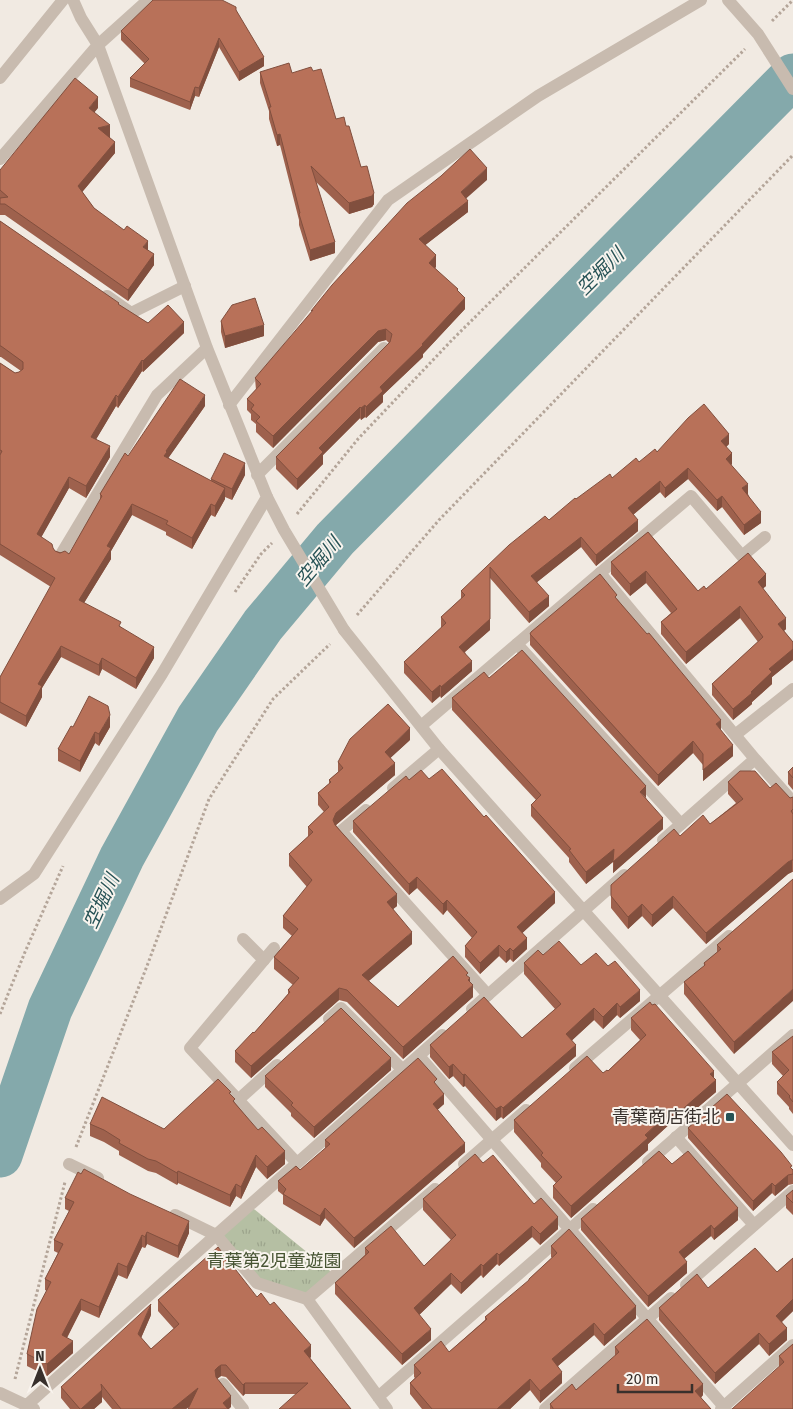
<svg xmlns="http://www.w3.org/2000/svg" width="793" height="1409" font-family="'Fira Sans','Noto Sans JP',sans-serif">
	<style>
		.park { fill: url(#park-tufts) }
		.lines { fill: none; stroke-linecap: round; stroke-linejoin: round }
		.river { stroke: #84a9ab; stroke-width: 45 }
		.path { stroke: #b4a599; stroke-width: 3; stroke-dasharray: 2.5 2.5; stroke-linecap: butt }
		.service { stroke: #c8bbaf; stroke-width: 12 }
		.minor { stroke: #c8bbaf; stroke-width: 12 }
		.tertiary { stroke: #c8bbaf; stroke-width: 12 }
		.minor-bridge { stroke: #c8bbaf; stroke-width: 12 }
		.wall { fill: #9e614d }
		.shaded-wall { fill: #814f3e }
		.building { fill: #b87159; stroke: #814f3e }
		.poi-dot { fill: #265255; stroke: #f9f4ee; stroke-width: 2 }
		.labels { text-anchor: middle; stroke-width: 4; stroke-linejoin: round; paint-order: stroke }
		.poi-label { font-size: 18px; fill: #38302c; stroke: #f9f4ee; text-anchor: end }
		.park-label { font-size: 18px; fill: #475433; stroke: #f9f4ee }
		.water-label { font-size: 19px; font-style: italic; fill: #265255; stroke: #f9f4ee }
	</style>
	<defs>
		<pattern id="park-tufts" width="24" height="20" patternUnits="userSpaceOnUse" patternTransform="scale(1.25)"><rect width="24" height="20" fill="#b5bfa3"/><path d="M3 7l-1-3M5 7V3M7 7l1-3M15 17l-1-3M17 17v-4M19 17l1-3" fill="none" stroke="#9ca48c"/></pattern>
	</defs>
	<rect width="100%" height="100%" fill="#f1eae2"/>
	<!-- park -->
	<path class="park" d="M249 1205 335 1275 307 1299 257 1283 216 1235Z"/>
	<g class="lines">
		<!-- river -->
		<path class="river" d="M0 1155 50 1009 122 857 198 719 263 625 335 539 793 76"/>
		<!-- path -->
		<path class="path" d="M772 21 793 0
			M297 514 358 439 453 339 745 49
			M235 592 261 554 272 543
			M357 615 439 520 793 155
			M0 1014 25 952 63 866
			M76 1147 147 966 209 799 273 699 330 644
			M15 1379 65 1182"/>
		<!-- service -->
		<path class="service" d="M107 296 131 313 185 286
			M600 573 691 496 742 556 765 537
			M517 644 681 824
			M393 788 439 749
			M366 810 341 831 488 995
			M243 939 264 960
			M329 1019 341 1008 403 1070
			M575 1068 729 936
			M238 1100 277 1065
			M676 1137 754 1225
			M464 1164 526 1110
			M686 1285 793 1191
			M307 1299 435 1189
			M223 1384 243 1409
			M545 1409 671 1298"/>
		<!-- minor -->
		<path class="minor" d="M728 0 758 34 793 89
			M0 159 98 45 148 0
			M229 405 388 200 538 96 701 0
			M257 475 384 348
			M60 556 157 395 207 348
			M344 630 439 749 793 1145
			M421 726 600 573 755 759 793 802
			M735 735 793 689
			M663 840 755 759
			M0 899 34 874 162 674 267 497 207 348 98 45 81 18 73 0
			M274 948 190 1048 297 1163
			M472 1009 624 875
			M419 1056 726 1409
			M648 1162 793 1035
			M69 1164 98 1178
			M175 1215 216 1235 257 1283 307 1299 387 1409
			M0 1393 34 1409
			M378 1397 593 1209
			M27 1405 216 1235 442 1035
			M721 1409 793 1345"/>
		<!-- tertiary -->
		<path class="tertiary" d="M0 78 63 0"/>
		<!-- minor-bridge -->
		<path class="minor-bridge" d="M267 497 284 530 344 630"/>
	</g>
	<!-- wall -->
	<path class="wall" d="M236 10 264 66 239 81 219 47 199 97 195 96 190 110 130 87V78L145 64 121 40V31Z
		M260 72 292 73 336 119 346 126 374 204 372 207 349 214 316 182 335 253 310 261 299 225V220L280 145 277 146 269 119V111L260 83Z
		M98 108 94 112 110 137H109L115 153 82 192 94 208 148 250 154 265 128 301 5 215H0V170Z
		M487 180 466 198 468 212 425 245 436 267 435 268 458 292 465 309 423 354V357L383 395V402L366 418 365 417 361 420 360 418 323 455V464L297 490 276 469V457L389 343 386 340 378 342 273 448 256 432V424L251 420V414L247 410V399L256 390 255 378Z
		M0 221 119 305 148 323 184 333 143 372 142 371 118 408 116 406 96 439 110 457 86 498 69 488 41 537 55 551 69 554 100 500V494L128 456 205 406 168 458 211 481V479L245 475 232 500 225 497V499L215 517 211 515 192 549 166 535V532L132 515 111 551V559L84 603 121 627 154 658 136 689 102 669 99 676 61 657 42 688V697L26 727 0 713V677L51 587 0 555V363L15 373 19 372 21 371 1 357H0Z
		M221 321 264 336 225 348 221 332Z
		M729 444 726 447 732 464 731 465 748 494 761 523 744 535 722 507 717 511 688 479 665 498 660 492 633 515 638 531 596 566 581 547 537 582 549 606 529 623 490 578V630L465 652 472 671 441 698 440 696 432 703 404 673V662L441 628V617L461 599V591L549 520 576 499 657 452Z
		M648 532 698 591 706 589 766 586 763 588 786 629 784 631 793 642V660L772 677V684L752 702V704L733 720 712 695V684L758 642 740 618 686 664 661 634V622L671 613 646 583 630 596 611 574V562Z
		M617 599 721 731 733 756 703 781V765L693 753 658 786 530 645V634Z
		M489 678 646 798 663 829 613 873V862L586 884 569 862V858L531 816V805L536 800 452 710V698Z
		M73 727H110L99 746 95 743 80 772 58 761V749Z
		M410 740 390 758 395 775 336 825 397 906 393 909 412 944 368 981 398 1007 468 977 473 997 403 1059 347 1002 339 1000 251 1078 235 1062V1051L254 1033 288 994V990L293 985 274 969V957L292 936 283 928V916L307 887 289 866V854L308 837V827L324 812 318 805V793L329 784V780L338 772V762Z
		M793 767V790L788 784V772Z
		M429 779 555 903 522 933 527 949 513 962 510 959 506 963 499 956 480 974 465 957V946L472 938 447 910 443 915 417 888 409 895 353 832V821L409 780Z
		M728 782 770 788 790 798 793 797V872H792L788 874 706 944 673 908 652 927 642 916 628 929 611 908V896L680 836 710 824 736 803 728 794Z
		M793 879 734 1054 684 994V982L704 966V963L717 953V945Z
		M543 955 581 965 640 1001 620 1018 617 1015 603 1029 594 1020 572 1040 576 1056 503 1119 501 1117 496 1121 465 1086 463 1087 453 1076 449 1079 430 1057V1045L522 1038 555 1009 524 974V963Z
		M631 1018 714 1078 716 1092 677 1125 673 1121 648 1144V1150L571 1218 553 1198V1186L556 1183 541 1167V1163L514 1132V1120L608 1071 640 1040 631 1030Z
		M793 1036V1114L789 1109V1107L777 1094V1082L783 1076 772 1064V1052Z
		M391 1070 314 1138 291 1116V1113L265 1087V1076Z
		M437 1086 444 1104 437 1110 465 1152 354 1248 325 1218 320 1226 283 1204V1195L278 1191V1181L300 1170 325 1149V1140Z
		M231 1095 235 1103 285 1164 267 1179 256 1167 241 1199 236 1196 230 1207 178 1183 177 1185 156 1173 148 1171 119 1155V1151L104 1142 90 1136V1124L164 1129Z
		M688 1128 792 1169 793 1170V1184L788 1185 775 1196 772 1193 753 1211 688 1138Z
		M483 1163 534 1204 558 1229 540 1245 532 1237 499 1266 497 1264 483 1278 481 1275 461 1294 451 1284 419 1315 431 1340 402 1365 335 1294V1283L365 1255V1248L424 1266 451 1240 423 1210V1199Z
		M672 1164 738 1220 714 1240 711 1236 684 1259 687 1273 648 1307 581 1230V1219Z
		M793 1190V1215L786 1208V1196Z
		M65 1198 189 1233 178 1258 147 1244 145 1248 142 1247 127 1279 118 1275 99 1318 81 1310 67 1338 73 1353 47 1376 27 1366V1354L47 1291 45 1290V1279L58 1253 54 1251V1240L69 1211 65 1209Z
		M551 1246 636 1318 604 1346 594 1335 558 1366 562 1383 540 1403 530 1390 510 1409H422L410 1394V1383L415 1378 414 1377V1365L449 1352 485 1320V1317L529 1281V1279L552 1258 551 1257Z
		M793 1258V1311L782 1322 787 1340 769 1356 759 1344 715 1384 659 1320V1308L708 1288 777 1272Z
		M257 1297 311 1357 310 1358 351 1409 295 1394H245L243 1396 226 1377 221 1376 217 1379 231 1407 190 1406 186 1409H112L102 1397V1402L94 1409H70L61 1398V1387L151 1315 141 1338 151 1349 174 1329 158 1311V1300Z
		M793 1344V1409L779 1367V1356Z
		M615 1347 703 1395 701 1398 711 1409H550V1404L576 1390 615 1357Z"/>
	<!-- shaded-wall -->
	<path class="shaded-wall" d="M219 38V47L199 97V88Z
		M264 57V66L239 81V72Z
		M195 87V96L190 110V102Z
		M98 97V108L89 119V108Z
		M110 125V137L98 140V128Z
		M280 134V145L277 146V135Z
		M115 142V153L78 197V186Z
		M487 168V180L461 203V192Z
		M374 193V204L372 207 349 214V203Z
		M468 201V212L419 250V239Z
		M148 241V252L143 247Z
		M335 242V253L310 261V250Z
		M154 254V265L128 301V290Z
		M436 255V267L429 274V263Z
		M465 298V309L423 354V357L383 395V402L366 418V407L380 387 422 344Z
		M184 322V333L143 372V361Z
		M264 325V336L225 348V336Z
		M386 329V340L378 342 273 448V436L378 331Z
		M142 360V371L118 408V397Z
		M116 395V406L91 448V437Z
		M205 395V406L167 460 164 456 166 451Z
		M365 405V417L361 420V408Z
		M360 407V418L323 455V464L297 490V479L319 448Z
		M729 434V444L721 452V441Z
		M110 446V457L86 498V486Z
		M732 453V464L726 470V459Z
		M245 463V475L232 500V489Z
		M688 468V479L665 498V488Z
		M69 477V488L37 545V534Z
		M660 481V492L628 519V508Z
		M748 484V494L742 499V488Z
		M225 488V499L215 517V506Z
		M722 496V507L717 511V500Z
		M132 504V515L111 551V559L79 611V600L107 546Z
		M211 504V515L192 549V538Z
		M761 512V523L744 535V525Z
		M638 520V531L596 566V555Z
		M581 537V547L531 587V576Z
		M646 571V583L630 596V584Z
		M766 574V586L758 593V582Z
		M549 596V606L529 623V612Z
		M740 606V618L686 664V652Z
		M786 618V629L778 636V624Z
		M490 619V630L459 657V647Z
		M61 646V657L42 688V697L26 727V716L38 684Z
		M154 647V658L136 689V678Z
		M793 649V660L772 677V684L752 702V704L733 720V709L751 692 769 669Z
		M102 658V669L99 676V665Z
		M472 661V671L441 698V687Z
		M440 685V696L432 703V692Z
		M110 715V727L99 746V734Z
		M721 720V731L716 724Z
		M410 728V740L385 763V752Z
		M95 732V743L80 772V761Z
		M693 741V753L658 786V775Z
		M733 745V756L703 781V770Z
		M395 763V775L336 825 333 832V820L336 813Z
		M646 786V798L640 792Z
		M663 818V829L613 873 614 861 586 884V872L614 849Z
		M792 860V872L788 874 706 944V933L788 862Z
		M417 877V888L409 895V884Z
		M555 892V903L517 938V927Z
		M397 894V906L387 914V902Z
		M673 896V908L652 927V915Z
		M447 900V910L443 915V904Z
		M642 904V916L628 929V917Z
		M412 932V944L362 987V975Z
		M527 938V949L513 962V951Z
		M499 945V956L480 974V963Z
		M510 948V959L506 963V952Z
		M470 978V988L473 985V997L403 1059V1047Z
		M339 988V1000L251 1078V1066Z
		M793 989V1001L734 1054V1042Z
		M640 990V1001L620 1018V1007Z
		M617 1003V1015L603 1029V1017Z
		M594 1008V1020L566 1046V1034Z
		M576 1045V1056L503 1119V1108Z
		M391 1058V1070L314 1138V1127Z
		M453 1064V1076L449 1079V1067Z
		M714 1071V1081L716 1080V1092L677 1125V1114L710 1074Z
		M465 1074V1086L463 1087V1075Z
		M444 1094V1104L433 1114V1104Z
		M501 1106V1117L496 1121V1109Z
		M673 1109V1121L648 1144V1150L571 1218V1206Z
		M465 1143V1152L354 1248V1238Z
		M285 1151V1164L267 1179V1167Z
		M256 1155V1167L241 1199V1187Z
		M178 1171V1183L177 1185V1173Z
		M788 1175V1185L775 1196V1186Z
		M772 1183V1193L753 1211V1201Z
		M236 1184V1196L230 1207V1195Z
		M325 1208V1218L320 1226V1216Z
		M738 1208V1220L714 1240V1229Z
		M558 1217V1229L540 1245V1234Z
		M189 1221V1233L178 1258V1246Z
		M711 1225V1236L679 1263V1252Z
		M532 1226V1237L499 1266V1255Z
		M147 1232V1244L145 1248V1237Z
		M142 1235V1247L127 1279V1267Z
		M497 1253V1264L483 1278V1266Z
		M687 1262V1273L648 1307V1296Z
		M118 1263V1275L99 1318V1307Z
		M481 1264V1275L461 1294V1283Z
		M451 1273V1284L414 1320V1308Z
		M81 1299V1310L62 1347V1335Z
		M793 1299V1311L776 1327V1316Z
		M151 1304V1315L138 1345V1334Z
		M636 1306V1318L604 1346V1335Z
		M594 1323V1335L552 1371V1359Z
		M787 1328V1340L769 1356V1344Z
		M431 1329V1340L402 1365V1354Z
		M759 1333V1344L715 1384V1373Z
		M73 1341V1353L47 1376V1364Z
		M311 1345V1357L304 1363V1351Z
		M221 1365V1376L218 1378 215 1382V1370L218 1367Z
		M562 1372V1383L540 1403V1391Z
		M530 1379V1390L510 1409H497Z
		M245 1383V1394L243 1396V1385Z
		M703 1384V1395L695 1403V1391Z
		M198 1388V1400L186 1409H172Z
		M102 1390V1402L94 1409H81Z
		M231 1396V1407L229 1409H223V1403Z"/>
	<!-- building -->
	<path class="building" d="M153 0H222L236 7V10L264 57 239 72 219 38 199 88 195 87 190 102 130 78 149 59 121 31Z
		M289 63 292 73 311 67 313 71 321 69 336 119 344 117 346 126H349L361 167 367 166 374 193 372 196 349 203 311 166 335 242 310 250 299 214 300 213 280 134 277 135 269 107H271L260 72Z
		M75 78 98 97 89 108 110 125 98 128 115 142 78 186 94 208 124 230 127 226 148 241 143 247 154 254 128 290 5 204H0V198L8 197 0 190V170Z
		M470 149 487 168 461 192 468 201 419 239 436 255 429 263 458 289 457 290 465 298 422 344 423 345 380 387 383 391 366 407 365 405 361 408 360 407 319 448 323 452 297 479 276 457 390 342 392 334 386 329 378 331 273 436 256 421 260 417 251 409 254 405 247 399 261 384 255 378 313 310 311 311 332 285 407 203 441 176Z
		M0 221 119 303 118 304 148 323 168 305 184 322 143 361 142 360 118 397 116 395 91 437 110 446 86 486 69 477 37 534 52 544 53 548 55 551 60 553 65 551 69 554 102 496 100 494 125 453 128 456 180 379 205 395 166 451 167 452 164 456 225 488 215 506 211 504 192 538 166 524 168 521 132 504 107 546 111 548 79 600 121 622 119 626 154 647 136 678 102 658 99 665 61 646 38 684 42 686 26 716 0 702V677L55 578 0 544V455L2 451 0 450V363L15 373 19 372 23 369V362L1 346H0Z
		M255 298 264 325 225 336 221 321 232 305Z
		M704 404 729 434 721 441 732 453 726 459 748 484 742 488 761 512 744 525 722 496 717 500 688 468 665 488 660 481 628 508 638 520 596 555 581 537 531 576 549 596 529 612 490 567V619L459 647 472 661 441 687 440 685 432 692 404 662 446 623 441 617 465 595 461 591 509 545 545 516 549 520 575 498 576 499 610 474 612 478 636 458 639 462 655 449 657 452 688 418Z
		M224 453 245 463 232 489 211 479Z
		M648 532 698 591 704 586 706 589 748 553 766 574 758 582 786 618 778 624 793 642V649L769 669 772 672 751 692 752 693 733 709 712 684 763 637 740 606 686 652 661 622 677 609 646 571 630 584 611 562Z
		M600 574 617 595 615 597 647 634 649 633 721 720 716 724 733 745 703 770V754L693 741 658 775 530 634 531 632Z
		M522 650 646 786 640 792 663 818 613 862 614 849 586 872 569 850 571 849 531 805 541 795 452 698 484 672 489 678Z
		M89 696 108 706 110 715 99 734 95 732 80 761 58 749 71 726 73 727Z
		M388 704 410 728 385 752 395 763 336 813 333 820 335 825 397 894 387 902 412 932 362 975 398 1007 453 956 468 973 466 975 470 978 468 980 473 985 403 1047 347 990 339 988 251 1066 235 1051 253 1032 254 1033 290 992 288 990 299 978 274 957 298 929 283 916 312 880 289 854 313 832 308 827 329 807 318 793 331 782 329 780 343 768 338 762 350 739Z
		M793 767V778L788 772Z
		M442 769 484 817 486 815 555 892 517 927 527 938 513 951 510 948 506 952 499 945 480 963 465 946 477 932 447 900 443 904 417 877 409 884 353 821 406 776 409 780 421 770 429 779Z
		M740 771H755L770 788 776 783 790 798 793 797V809L791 811 793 814V860H792L788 862 706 933 673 896 652 915 642 904 628 917 611 896V885L674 829 680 836 703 815 710 824 743 799 728 782Z
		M793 879V989L734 1042 684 982 705 965 704 963 721 949 717 945Z
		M559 941 581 965 596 953 608 966 615 961 640 990 620 1007 617 1003 603 1017 594 1008 566 1034 576 1045 503 1108 501 1106 496 1109 465 1074 463 1075 453 1064 449 1067 430 1045 484 997 522 1038 561 1004 524 963 538 950 543 955Z
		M650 1002 652 1005 655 1004 714 1071 710 1074 716 1080 677 1114 673 1109 645 1135 648 1138 571 1206 553 1186 562 1177 541 1155 543 1153 514 1120 587 1056 603 1073 607 1070 608 1071 646 1035 631 1018Z
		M341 1008 391 1058 314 1127 291 1105 293 1103 265 1076Z
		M793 1036V1102L789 1097 790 1096 777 1082 789 1070 772 1052Z
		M418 1058 437 1079 434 1082 444 1094 433 1104 465 1143 354 1238 325 1208 320 1216 283 1194 286 1189 278 1181 296 1166 300 1170 330 1144 325 1140Z
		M218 1079 231 1092 229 1093 235 1099 233 1101 258 1130 262 1127 285 1151 267 1167 256 1155 241 1187 236 1184 230 1195 178 1171 177 1173 156 1161 148 1159 119 1143 120 1140 104 1130 90 1124 102 1097 164 1129Z
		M727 1094 781 1152 792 1166 790 1167 793 1170V1174L788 1175 775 1186 772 1183 753 1201 688 1128Z
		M659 1151 672 1164 688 1151 738 1208 714 1229 711 1225 679 1252 687 1262 648 1296 581 1219Z
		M475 1154 483 1163 493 1155 534 1204 541 1198 558 1217 540 1234 532 1226 499 1255 497 1253 483 1266 481 1264 461 1283 451 1273 414 1308 431 1329 402 1354 335 1283 369 1252 365 1248 391 1226 424 1266 456 1235 423 1199Z
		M84 1169 130 1194 189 1221 178 1246 147 1232 145 1237 142 1235 127 1267 118 1263 99 1307 81 1299 62 1335 73 1341 47 1364 27 1354 37 1309 51 1282 45 1279 63 1244 54 1240 74 1202 65 1198 78 1172 81 1174Z
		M793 1190V1203L786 1196Z
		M569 1229 636 1306 604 1335 594 1323 552 1359 562 1372 540 1391 530 1379 497 1409H432L410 1383 421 1373 414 1365 441 1341 449 1352 487 1319 485 1317 529 1280V1279L557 1253 551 1246Z
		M218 1247 257 1297 261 1293 270 1305 274 1302 311 1345 304 1351 351 1409H279L308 1383H245L243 1385 226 1365H221L218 1367 215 1370 216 1377 231 1396 223 1403 228 1409H188L198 1388 172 1409H121L101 1384 102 1390 81 1409H80L61 1387 151 1304 138 1334 151 1349 179 1324 158 1300Z
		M755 1248 777 1272 793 1258V1299L776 1316 787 1328 769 1344 759 1333 715 1373 659 1308 697 1274 708 1288Z
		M647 1319 703 1384 695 1391 711 1409H553V1408L550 1404 572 1384 576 1390 619 1352 615 1347Z
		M793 1344V1409H732L784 1362 779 1356Z"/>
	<!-- markers -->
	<rect class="poi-dot" x="725" y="1112" width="10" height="10" rx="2.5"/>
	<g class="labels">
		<!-- poi labels -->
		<g class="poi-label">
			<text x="720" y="1123">青葉商店街北</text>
		</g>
		<!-- park labels -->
		<g class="park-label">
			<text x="274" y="1267">青葉第2児童遊園</text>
		</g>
		<!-- water labels -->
		<g class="water-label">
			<text transform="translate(600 271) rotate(-45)" y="7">空堀川</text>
			<text transform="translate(318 561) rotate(-50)" y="7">空堀川</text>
			<text transform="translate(101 901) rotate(-65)" y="7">空堀川</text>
		</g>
	</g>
	<!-- north arrow -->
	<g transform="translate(40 1369)" stroke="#f9f4ee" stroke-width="4" paint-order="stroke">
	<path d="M0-4L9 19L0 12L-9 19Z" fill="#38302c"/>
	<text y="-8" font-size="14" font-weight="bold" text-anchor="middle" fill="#38302c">N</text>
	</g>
	<!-- scale -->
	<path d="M618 1384v8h74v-8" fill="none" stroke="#38302c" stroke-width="2.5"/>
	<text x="626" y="1384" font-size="15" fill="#38302c" stroke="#f9f4ee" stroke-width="4" paint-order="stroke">20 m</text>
</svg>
